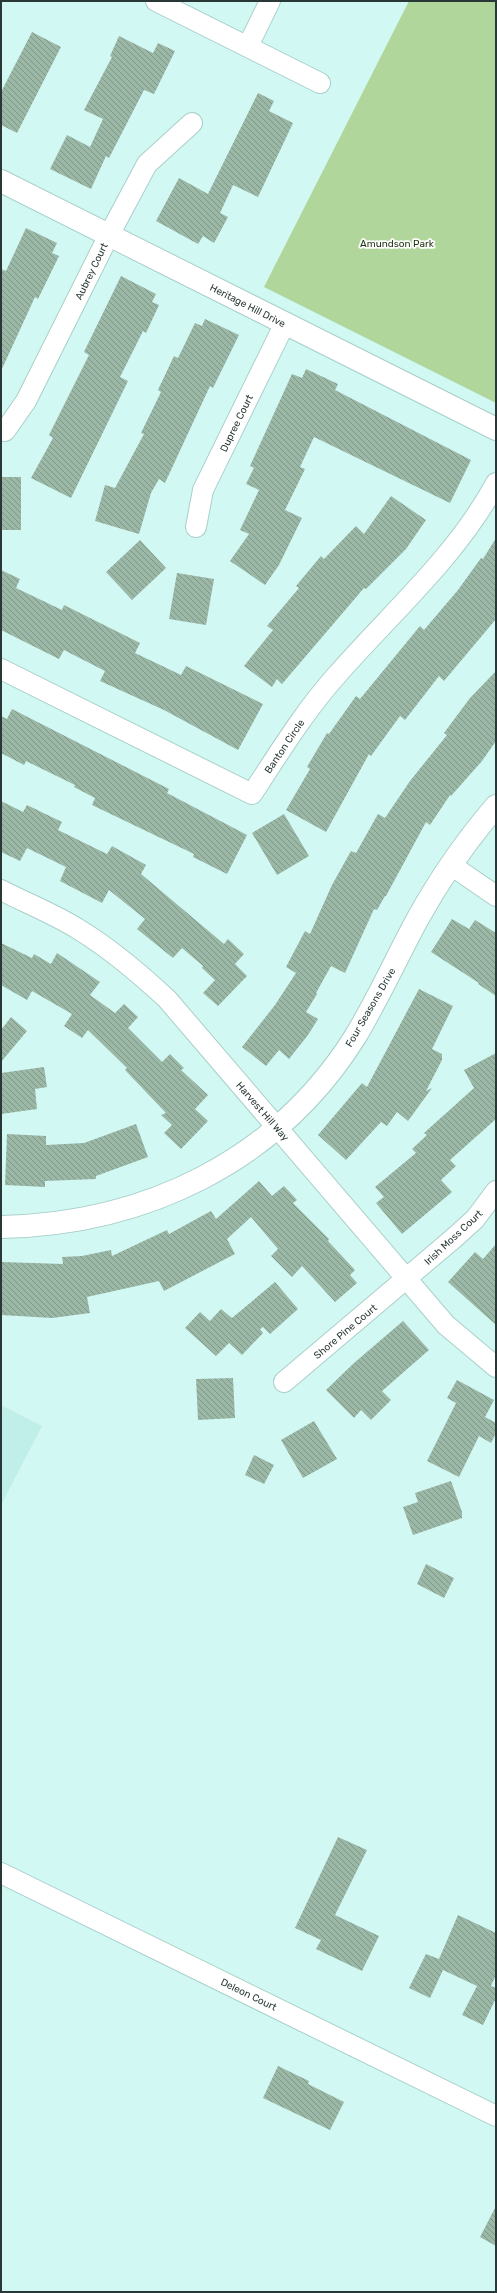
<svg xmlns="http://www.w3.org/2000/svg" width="497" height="2293" font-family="Rubik,sans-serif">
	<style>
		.built { fill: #bfefe8 }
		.green { fill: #b1d69b }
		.building { fill: url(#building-back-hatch) }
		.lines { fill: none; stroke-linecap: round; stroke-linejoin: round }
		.minor-casing { stroke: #a9cfca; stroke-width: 22 }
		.tertiary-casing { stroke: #a9cfca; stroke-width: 24 }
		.minor { stroke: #fff; stroke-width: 20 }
		.tertiary { stroke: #fff; stroke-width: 22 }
		.labels { text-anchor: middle; stroke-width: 3.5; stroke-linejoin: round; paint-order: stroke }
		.park-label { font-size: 10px; fill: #1f3211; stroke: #fff }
		.street-label { font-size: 10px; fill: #293836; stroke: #fff }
	</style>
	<defs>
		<pattern id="building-back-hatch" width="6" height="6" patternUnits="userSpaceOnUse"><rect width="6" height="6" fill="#9bb8a7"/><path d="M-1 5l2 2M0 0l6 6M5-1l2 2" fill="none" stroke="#7e9789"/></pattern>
	</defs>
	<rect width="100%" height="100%" fill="#d2f8f3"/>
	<!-- built -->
	<path class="built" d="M1 1405 42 1426 1 1505Z"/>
	<!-- green -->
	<path class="green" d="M409 1H496V403L264 287Z"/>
	<!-- building -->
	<path class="building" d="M32 32 61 47 17 133 1 125V92Z
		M119 36 153 53 158 43 175 51 154 94 144 90 109 158 106 156 91 189 50 169 67 135 90 147 103 119 84 110 112 57 110 56Z
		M258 93 274 101 269 111 293 123 258 197 233 185 220 213 228 217 214 243 203 236 198 244 156 221 179 178 208 194Z
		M26 228 57 243 52 253 59 256 38 299 35 297 1 371V269L6 271Z
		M121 276 156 294 152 302 159 305 146 333 143 331 120 377 128 381 71 498 31 478 53 438 49 435 89 355 84 352Z
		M205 319 239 335 213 388 210 386 165 483 159 479 151 493 139 534 95 521 105 485 115 488 144 434 141 433 161 392 158 390 174 356 178 358 195 323 202 326Z
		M306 369 338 384 335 390 471 460 450 503 314 437 300 467 305 469 285 510 302 518 279 565 265 585 230 561 249 534 240 530 259 490 246 484 254 468 250 466 292 374 302 378Z
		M1 477H21V530H1Z
		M391 496 426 520 406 549 366 589 364 588 282 684 277 679 272 687 244 666 273 630 267 626 299 588 296 586 321 556 324 559 356 526 364 534Z
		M496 538V619L444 681 439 676 405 720 400 716 371 756 369 754 326 832 286 810 310 769 307 767 327 733 329 734 356 696 360 699 420 626 424 630 458 590 481 558 483 559Z
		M140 540 166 568 132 600 106 572Z
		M1 570 20 579 16 588 62 610 64 605 140 643 135 653 181 675 186 666 263 704 238 750 164 710 100 681 105 671 64 650 59 659 1 630Z
		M177 573 214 579 206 625 169 619Z
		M496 671V741L482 761 451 796 450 795 430 825 426 822 386 896H385L377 910 374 909 345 973 331 966 316 993 317 994 306 1012 318 1019 308 1035 289 1059 279 1050 266 1066 242 1047 275 1005 296 973 286 967 305 931 310 934 332 885 351 851 356 853 378 814 385 818 410 781 447 735 444 733 470 698Z
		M12 709 169 789 167 793 247 835 227 874 193 857 194 854 92 805 95 798 74 787 75 785 26 761 24 765 1 753V716L7 719Z
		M1 801 23 812 27 805 62 822 58 830 107 854 112 846 146 865 141 874 224 944 228 939 244 954 235 964 247 976 218 1006 203 993 215 980 202 968 203 966 182 948 173 958 137 929 145 919 109 890 102 903 60 881 66 867 27 848 20 861 1 852Z
		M284 814 309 856 277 875 252 833Z
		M452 919 469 929 475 920 496 933V996L478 984 479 983 431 952Z
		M1 943 32 958 34 954 51 964 57 953 100 982 90 995 115 1013 124 1004 138 1017 128 1028 162 1062 170 1054 184 1068 181 1070 208 1095 195 1109 208 1121 181 1149 164 1133 172 1125 161 1115 166 1113 125 1070 127 1068 88 1030 82 1038 64 1026 72 1014 32 991 27 1000 1 985Z
		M419 989 453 1006 432 1049 442 1054V1060L426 1091 432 1088 408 1121 397 1112 387 1126 381 1122 346 1160 318 1135 362 1083 367 1087Z
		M11 1017 27 1031 1 1062V1030Z
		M496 1053V1119L450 1160 456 1166 441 1180 452 1192 402 1234 376 1203 384 1197 375 1187 416 1153 412 1149 427 1135 424 1133 474 1088 464 1070Z
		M44 1067 47 1087 35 1089 37 1109 1 1114V1073Z
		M136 1124 148 1157 96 1176V1179L45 1181V1187L5 1185 7 1134 46 1136V1145L84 1143Z
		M259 1181 272 1196 284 1186 297 1200 293 1203 329 1239 328 1241 355 1270 350 1275 357 1283 335 1302 302 1266 292 1277 271 1256 278 1249 251 1217 227 1239 235 1254 164 1291 159 1281 87 1297 90 1313 52 1318 1 1315V1262L63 1264 62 1257 82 1256 111 1250 112 1256 167 1230 169 1234 211 1211 216 1219Z
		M496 1244V1325L448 1282 475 1252 483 1259Z
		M275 1282 298 1309 270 1334 263 1327 260 1329 263 1333 242 1355 229 1343 216 1356 185 1328 200 1312 210 1321 221 1309 232 1318Z
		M403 1321 429 1350 382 1391 391 1400 371 1420 361 1410 354 1418 326 1390 354 1363Z
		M233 1378 235 1418 198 1420 196 1379Z
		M457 1380 494 1400 485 1417 496 1423V1433L491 1443 479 1436 459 1477 427 1461 456 1403 447 1398Z
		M314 1421 337 1459 303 1478 281 1440Z
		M254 1455 274 1465 264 1484 245 1475Z
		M451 1481 462 1512V1518L413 1535 403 1507 418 1502 415 1493Z
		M426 1564 454 1578 444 1598 417 1584Z
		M338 1837 367 1850 335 1915 379 1936 362 1971 316 1949 321 1940 295 1928Z
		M458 1915 496 1933V1975L491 1986 496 1988V1998L483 2025 462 2015 477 1986 443 1970 430 1998 409 1988 426 1954 439 1959Z
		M278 2066 309 2081 308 2084 344 2102 330 2130 263 2098Z
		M496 2206V2246L480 2237Z"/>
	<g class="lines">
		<defs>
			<path id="minor" d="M156 1 320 83
				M248 46 270 1
				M5 431 26 401 109 235 147 164 192 123
				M196 527 203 490 285 323
				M1 669 252 794C279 753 304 712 336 676 391 613 456 557 496 483
				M451 865 496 896
				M1 890C26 903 54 914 78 929 111 949 139 973 167 999L446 1325 496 1367
				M284 1382 454 1238 475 1219 496 1191
				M1 1873 496 2116"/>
			<path id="tertiary" d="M1 181 496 429
				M1 1227C146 1224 277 1161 355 1037 378 999 396 959 417 920 439 880 466 841 496 806"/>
		</defs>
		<!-- minor casing -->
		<use href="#minor" class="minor-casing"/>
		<!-- tertiary casing -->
		<use href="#tertiary" class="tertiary-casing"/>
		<!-- minor -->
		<use href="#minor" class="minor"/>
		<!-- tertiary -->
		<use href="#tertiary" class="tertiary"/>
	</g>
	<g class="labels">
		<!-- park labels -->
		<g class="park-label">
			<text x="397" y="247">Amundson Park</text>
		</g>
		<!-- street labels -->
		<g class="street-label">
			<text transform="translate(91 271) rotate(-64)" y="4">Aubrey Court</text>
			<text transform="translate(248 305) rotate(27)" y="4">Heritage Hill Drive</text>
			<text transform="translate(236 423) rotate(-64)" y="4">Dupree Court</text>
			<text transform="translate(284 746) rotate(-56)" y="4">Banton Circle</text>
			<text transform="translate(370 1007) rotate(-60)" y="4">Four Seasons Drive</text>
			<text transform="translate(263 1111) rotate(49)" y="4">Harvest Hill Way</text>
			<text transform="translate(453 1237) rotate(-43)" y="4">Irish Moss Court</text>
			<text transform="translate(345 1331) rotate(-40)" y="4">Shore Pine Court</text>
			<text transform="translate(249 1994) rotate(26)" y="4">Deleon Court</text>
		</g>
	</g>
	<!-- border -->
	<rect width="497" height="2293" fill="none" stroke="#293836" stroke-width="4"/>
</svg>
